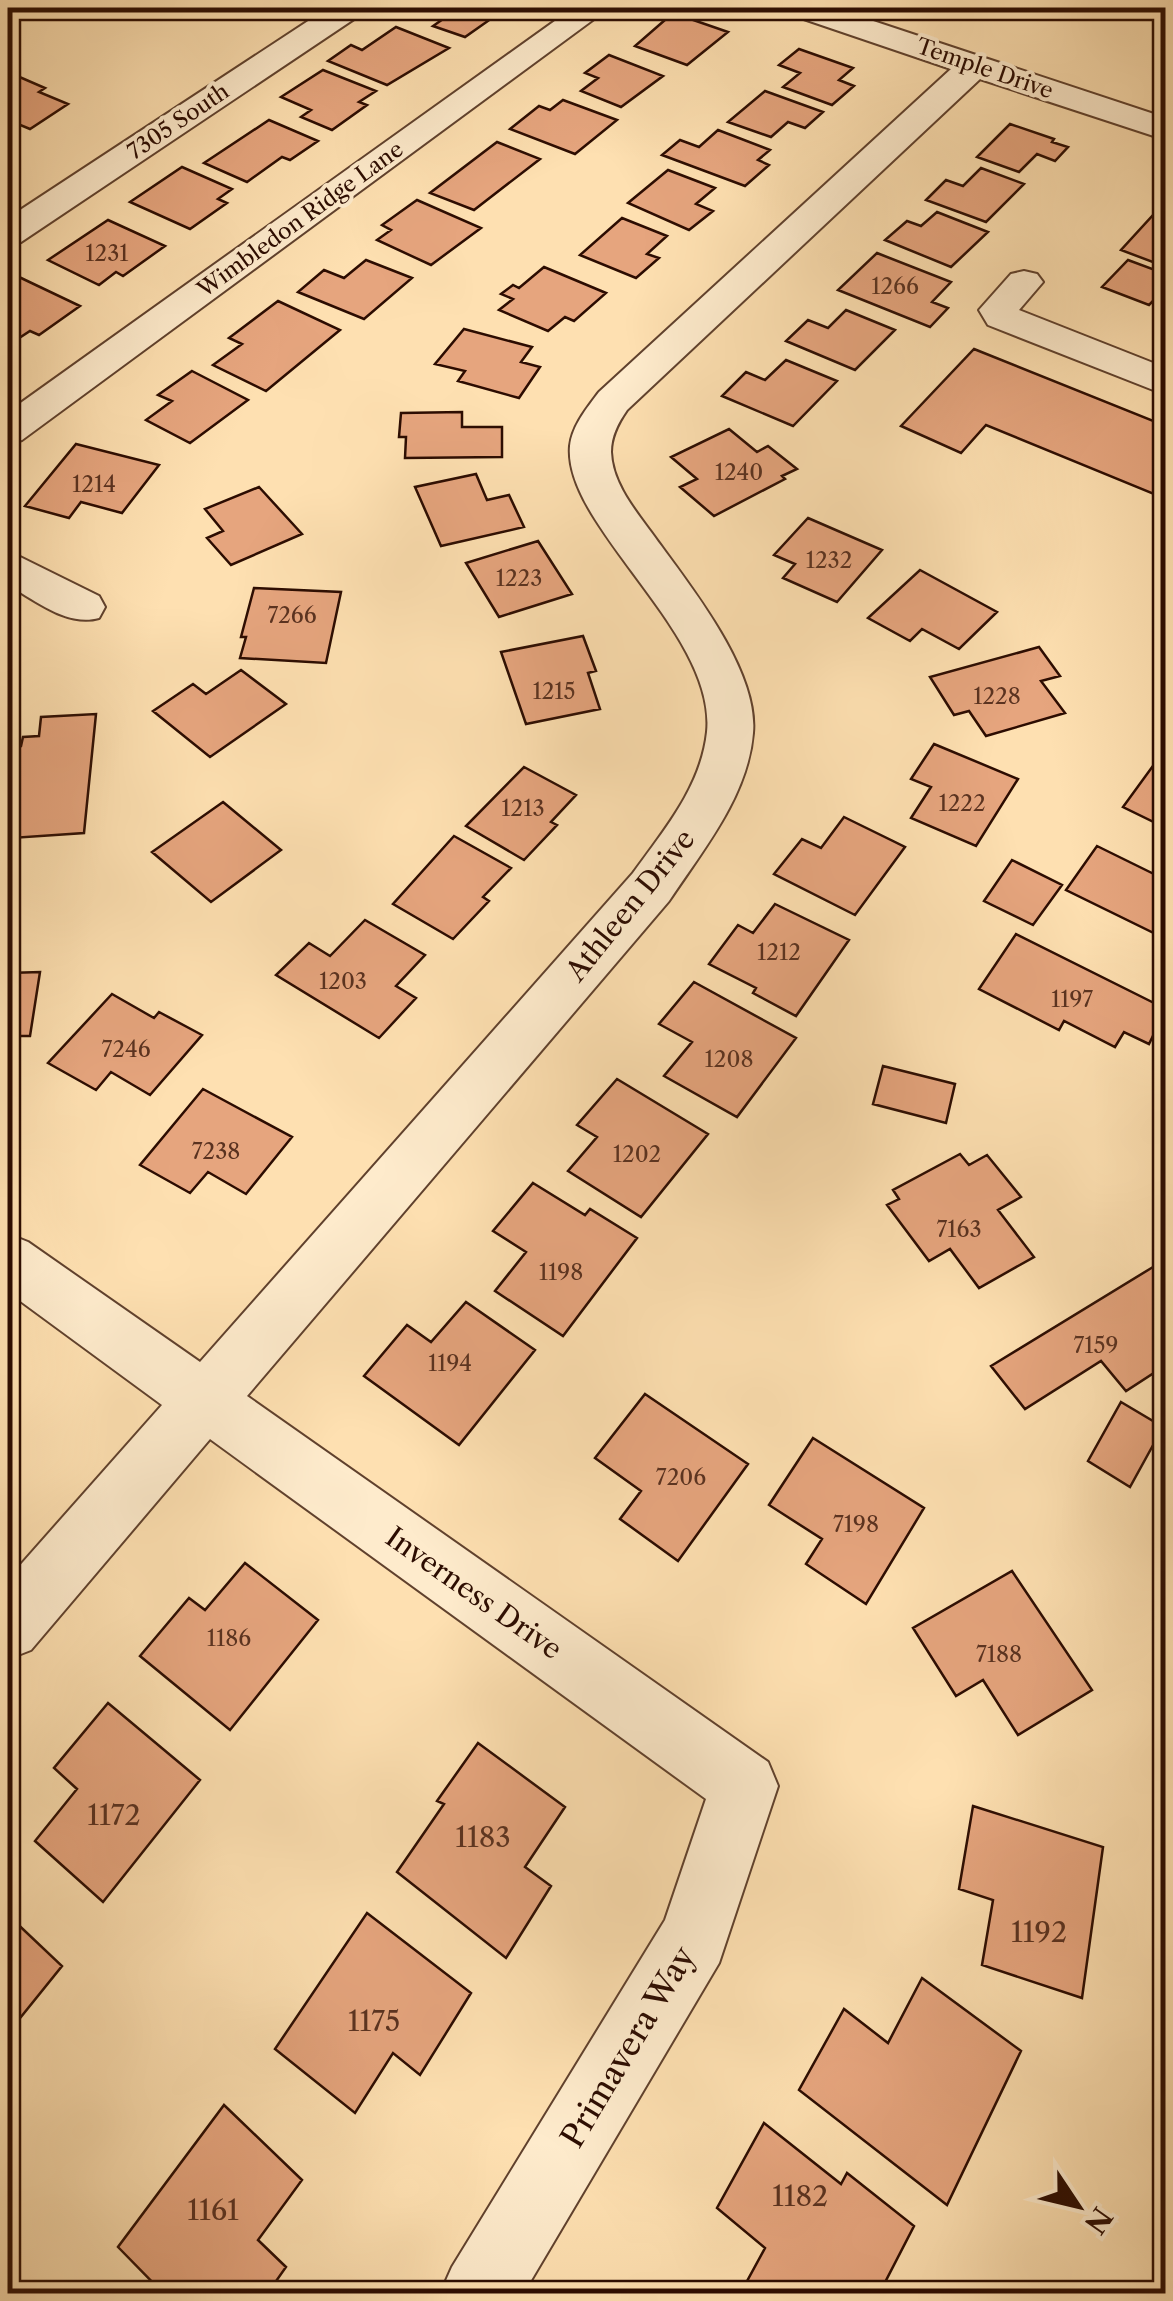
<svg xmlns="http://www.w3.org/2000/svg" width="1173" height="2301" font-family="'Libre Caslon Text',serif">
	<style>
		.building { fill: #e6a57e; stroke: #2c0c01; stroke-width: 2.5 }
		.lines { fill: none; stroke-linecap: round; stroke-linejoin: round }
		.minor-casing { stroke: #60412d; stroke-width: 4 }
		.minor { fill: #feebcc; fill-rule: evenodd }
		.labels { text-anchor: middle; stroke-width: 8; stroke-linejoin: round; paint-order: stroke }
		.far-street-label { font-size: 22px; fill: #2c0c01; stroke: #feebcc }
		.number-label { font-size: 22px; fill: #5a3220 }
		.street-label { font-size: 28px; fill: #2c0c01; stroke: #feebcc }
		.near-number-label { font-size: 28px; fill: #5a3220 }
		.near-street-label { font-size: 32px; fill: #2c0c01; stroke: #feebcc }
	</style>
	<rect width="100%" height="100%" fill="#fee0b1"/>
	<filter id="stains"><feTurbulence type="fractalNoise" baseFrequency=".002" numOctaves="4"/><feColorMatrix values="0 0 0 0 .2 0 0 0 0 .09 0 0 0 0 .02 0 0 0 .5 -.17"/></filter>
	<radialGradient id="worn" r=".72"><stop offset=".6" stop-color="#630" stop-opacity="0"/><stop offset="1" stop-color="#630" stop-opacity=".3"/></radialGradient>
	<!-- building -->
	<path class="building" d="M413 8H492L486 13 495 16 465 37 433 26 443 19Z
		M673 13 728 32 687 65 635 46Z
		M396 27 449 48 387 85 328 61 351 45 362 50Z
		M799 49 853 68 839 80 854 86 832 105 783 87 800 73 779 65Z
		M609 55 663 76 621 107 581 91 598 78 585 73Z
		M323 70 376 91 359 102 367 105 332 130 301 117 311 110 281 97Z
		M8 72 45 88 39 92 68 104 30 129 8 120Z
		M765 91 823 112 805 128 788 122 771 137 728 122Z
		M563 100 617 120 575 154 510 129 539 106 550 110Z
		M269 120 318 141 290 160 282 157 247 182 204 163Z
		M1010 124 1054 139 1052 142 1068 147 1055 161 1037 154 1019 172 977 157Z
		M718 130 770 150 758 160 769 165 745 186 662 155 680 140 699 147Z
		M497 142 540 159 474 210 430 193Z
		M182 167 232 189 218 199 227 203 190 229 130 202Z
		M981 168 1024 184 986 222 926 200 946 180 963 186Z
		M668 170 715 188 696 204 713 211 689 230 628 203Z
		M417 200 481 228 431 265 377 240 391 230 382 225Z
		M1165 202 1166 267 1121 250Z
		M937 212 988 232 951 267 885 240 907 221 921 226Z
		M622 218 667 236 647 254 659 258 636 278 580 255Z
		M108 220 165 246 123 276 116 272 99 285 48 260Z
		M877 253 951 282 932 302 948 308 930 327 838 290Z
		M366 260 412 278 364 319 298 292 324 270 344 278Z
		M1128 260 1166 274V288L1149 305 1102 287Z
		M544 267 606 293 574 321 565 317 548 331 499 310 513 299 501 294 513 285 519 288Z
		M19 277 80 306 39 335 30 331 13 342 8 339V284Z
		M278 301 340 330 266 391 213 365 242 344 229 338Z
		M846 310 895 330 855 370 786 341 808 320 828 328Z
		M464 329 532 347 521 362 540 367 519 398 458 381 465 371 435 364Z
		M974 349 1166 426V499L986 425 961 453 901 426Z
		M786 360 837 381 793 426 722 396 746 372 765 380Z
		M192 371 248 400 190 443 146 420 172 401 158 395Z
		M462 412V427H502V457L405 458 406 437H399L401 413Z
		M729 429 757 452 768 446 797 469 782 476 785 479 714 516 680 487 697 479 671 457Z
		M76 444 159 465 122 513 81 502 69 518 25 506Z
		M476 474 487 500 509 495 524 527 441 546 415 487Z
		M259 487 302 534 231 565 207 538 223 531 205 509Z
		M808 518 882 550 837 602 783 578 795 564 774 555Z
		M538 541 572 594 499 617 466 563Z
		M920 570 997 612 959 649 922 629 910 641 868 618Z
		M254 588 341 592 326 663 240 658 246 637H241Z
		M583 636 596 671 588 673 600 709 526 724 501 652Z
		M1039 647 1060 676 1041 681 1065 713 986 736 969 711 954 715 930 677Z
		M241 670 286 704 210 757 153 711 193 684 206 694Z
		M96 714 84 833 12 838 16 807 8 808V747L21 746 23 737 39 736 41 717Z
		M934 744 1018 779 976 846 911 818 931 787 911 779Z
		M1166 748V828L1123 807Z
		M524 767 576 795 551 822 557 825 524 860 466 826Z
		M223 802 281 850 211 902 152 852Z
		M844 817 905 847 855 915 774 874 802 839 821 848Z
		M454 836 511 868 483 897 489 901 453 939 393 904Z
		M1097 846 1166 880V939L1066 890Z
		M1012 860 1062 885 1033 925 984 901Z
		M775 904 849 940 796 1016 753 993 756 988 709 964 738 925 753 933Z
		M365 920 425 955 396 986 416 998 379 1038 276 975 309 943 330 956Z
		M1016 934 1166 1009 1149 1044 1124 1032 1115 1047 1064 1021 1059 1030 979 989Z
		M40 972 30 1036H8V973Z
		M694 982 796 1038 737 1117 664 1076 692 1042 659 1024Z
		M112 994 154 1018 159 1012 202 1035 150 1095 111 1072 96 1090 48 1063Z
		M883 1066 955 1084 946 1123 873 1104Z
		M617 1079 708 1134 641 1217 568 1171 597 1137 577 1125Z
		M203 1089 292 1137 246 1194 208 1172 190 1193 140 1165Z
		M960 1154 969 1165 987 1155 1021 1197 998 1210 1034 1257 979 1288 950 1249 929 1261 887 1205 899 1199 893 1190Z
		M533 1183 585 1215 590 1209 637 1238 563 1336 495 1291 526 1252 493 1231Z
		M1153 1267 1166 1282 1162 1324 1166 1365 1126 1391 1101 1361 1025 1409 991 1366Z
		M466 1302 535 1350 459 1445 364 1376 407 1325 431 1342Z
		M645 1394 748 1464 678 1561 620 1519 641 1491 595 1458Z
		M1121 1402 1163 1427 1130 1487 1088 1461Z
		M813 1438 924 1508 866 1604 806 1564 822 1539 769 1505Z
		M245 1563 318 1620 230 1730 140 1656 189 1598 205 1610Z
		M1012 1571 1092 1690 1018 1735 983 1680 956 1696 913 1628Z
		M108 1703 200 1780 103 1902 35 1841 77 1789 54 1768Z
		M478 1743 565 1807 525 1867 551 1886 506 1958 397 1872 444 1804 437 1801Z
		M973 1806 1103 1847 1082 1998 982 1965 993 1900 959 1889Z
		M367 1913 471 1993 420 2075 393 2053 355 2113 275 2049Z
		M8 1915 62 1966 8 2033Z
		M922 1978 1021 2051 947 2205 799 2090 844 2009 888 2043Z
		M224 2105 302 2180 258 2240 286 2267 267 2294H164L118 2247Z
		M764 2123 841 2184 847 2173 914 2226 879 2294H740L765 2248 717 2208Z"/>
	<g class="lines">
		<defs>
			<path id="minor" d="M328 8H365L360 15 21 242 8 245V218Z
				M573 8H609L22 440 8 444V412Z
				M787 8H834L1166 118V140L980 79 627 410C618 423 611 436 611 452 612 482 634 509 651 532 687 582 759 669 753 733 748 796 703 850 669 901L247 1396 768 1762 778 1786 719 1963 523 2294H440L452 2267 665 1920 706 1799 210 1439 31 1650 8 1659V1579L162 1405 8 1292V1234L28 1242 200 1362 633 873C664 830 701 787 707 732 717 633 563 526 570 446 572 426 587 408 599 392L951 69 792 15Z
				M1024 271 1037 274 1043 282 1019 310 1166 368V395L988 325 979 310 1011 274Z
				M8 551 99 596 105 607 99 618C67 627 35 600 8 585Z"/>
		</defs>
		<!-- minor casing -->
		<use href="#minor" class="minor-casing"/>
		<!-- minor -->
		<use href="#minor" class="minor"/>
	</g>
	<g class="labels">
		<!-- far-street labels -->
		<g class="far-street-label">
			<text transform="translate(985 68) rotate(19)" y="8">Temple Drive</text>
			<text transform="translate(178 121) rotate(-34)" y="8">7305 South</text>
			<text transform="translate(300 219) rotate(-36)" y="8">Wimbledon Ridge Lane</text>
		</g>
		<!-- number labels -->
		<g class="number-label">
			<text x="107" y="261">1231</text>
			<text x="895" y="294">1266</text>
			<text x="739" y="480">1240</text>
			<text x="94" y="492">1214</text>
			<text x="829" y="568">1232</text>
			<text x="519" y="586">1223</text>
			<text x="292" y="623">7266</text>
			<text x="554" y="699">1215</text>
			<text x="997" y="704">1228</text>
			<text x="962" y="811">1222</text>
			<text x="523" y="816">1213</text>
			<text x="779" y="960">1212</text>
			<text x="343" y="989">1203</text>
			<text x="1072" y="1007">1197</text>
			<text x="126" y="1057">7246</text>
			<text x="729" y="1067">1208</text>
			<text x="216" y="1159">7238</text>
			<text x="637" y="1162">1202</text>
			<text x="959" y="1237">7163</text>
			<text x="561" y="1280">1198</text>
			<text x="1096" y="1353">7159</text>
			<text x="450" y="1371">1194</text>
			<text x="681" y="1485">7206</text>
			<text x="856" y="1532">7198</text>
			<text x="229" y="1646">1186</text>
			<text x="999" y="1662">7188</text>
		</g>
		<!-- street labels -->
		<g class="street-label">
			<text transform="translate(630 905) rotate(-51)" y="10">Athleen Drive</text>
			<text transform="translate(474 1593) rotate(35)" y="10">Inverness Drive</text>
		</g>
		<!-- near-number labels -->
		<g class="near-number-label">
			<text x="114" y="1825">1172</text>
			<text x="483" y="1847">1183</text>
			<text x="1039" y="1942">1192</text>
			<text x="374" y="2031">1175</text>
			<text x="800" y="2206">1182</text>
			<text x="213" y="2220">1161</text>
		</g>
		<!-- near-street labels -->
		<g class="near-street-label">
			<text transform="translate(628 2047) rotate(-59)" y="11">Primavera Way</text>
		</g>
	</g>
	<!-- margin -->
	<rect width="1173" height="2301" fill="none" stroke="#fee0b1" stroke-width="40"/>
	<rect x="10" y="10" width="1153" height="2281" fill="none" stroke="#2c0c01" stroke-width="5"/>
	<rect x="20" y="20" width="1133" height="2261" fill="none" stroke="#2c0c01" stroke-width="2.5"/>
	<!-- north arrow -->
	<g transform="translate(1078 2206) rotate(125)" stroke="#feebcc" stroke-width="8" paint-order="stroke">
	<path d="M0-8L18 38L0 25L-18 38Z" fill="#2c0c01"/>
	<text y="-15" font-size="28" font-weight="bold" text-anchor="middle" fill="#2c0c01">N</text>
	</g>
	<rect width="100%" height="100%" filter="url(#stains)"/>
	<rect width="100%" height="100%" fill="url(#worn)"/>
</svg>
